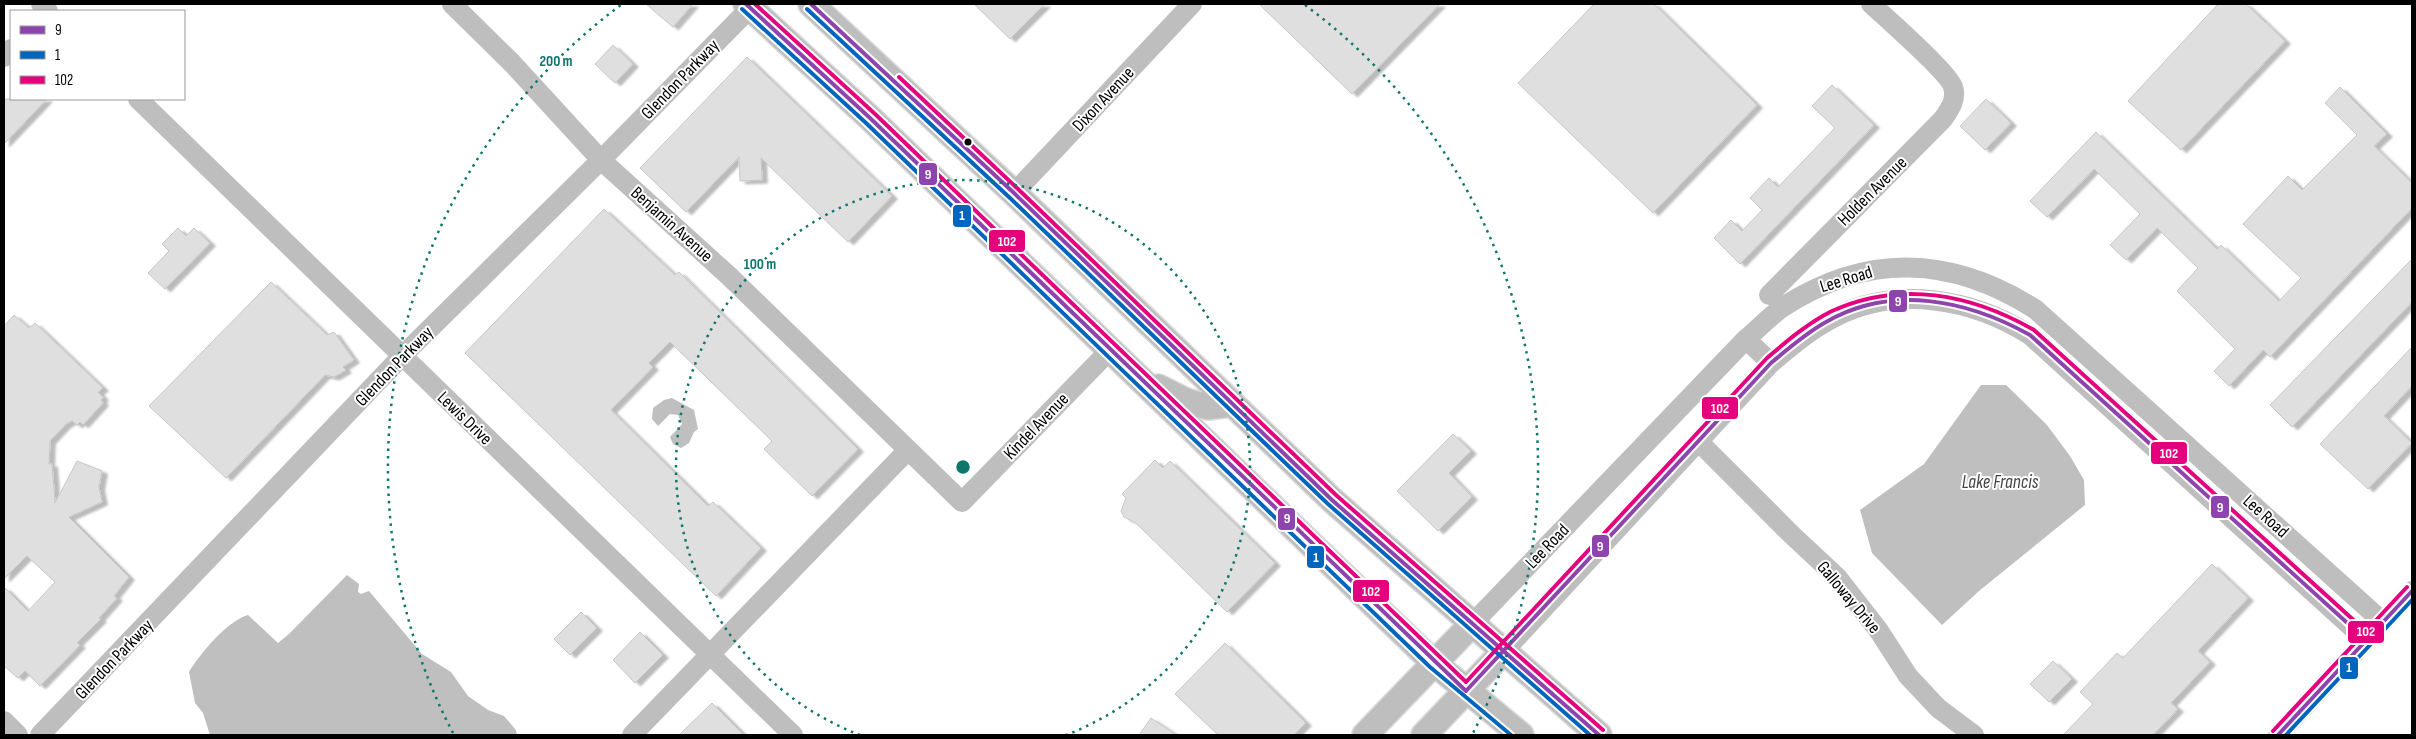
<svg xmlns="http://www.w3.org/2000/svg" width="2416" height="739" font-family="'Sofia Sans Condensed',sans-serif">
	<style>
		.water { fill: #bfbfbf }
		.building { fill: #dfdfdf; stroke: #c7c7c7; filter: url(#shadow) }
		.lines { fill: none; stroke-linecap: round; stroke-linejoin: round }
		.major-casing { stroke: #dbdbdb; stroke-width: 28 }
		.minor { stroke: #bebebe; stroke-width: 20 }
		.major { stroke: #bebebe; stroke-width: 25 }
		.bus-1-casing { stroke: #fff; stroke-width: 8 }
		.bus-2-casing { stroke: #fff; stroke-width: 8 }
		.bus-3-casing { stroke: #fff; stroke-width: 8 }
		.bus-1 { stroke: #8e44ad; stroke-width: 4 }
		.bus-2 { stroke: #0065bd; stroke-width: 4 }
		.bus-3 { stroke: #e5007d; stroke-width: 4 }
		.ring { fill: none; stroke: #0f766e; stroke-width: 2.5; stroke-dasharray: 2.5 5 }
		.bus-dot { fill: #000; stroke: #fff; stroke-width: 2 }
		.labels { text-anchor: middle; stroke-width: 4; stroke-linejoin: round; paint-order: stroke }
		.street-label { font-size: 18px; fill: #000; stroke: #fff }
		.water-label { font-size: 19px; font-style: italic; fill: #444; stroke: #fff }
		.centre { fill: #0f766e; stroke: #fff; stroke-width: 2.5 }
		.ring-label { font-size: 15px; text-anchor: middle; font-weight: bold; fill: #0f766e; stroke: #fff; stroke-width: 4; stroke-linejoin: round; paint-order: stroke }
		.line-badge { stroke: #fff; stroke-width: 2 }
		.badge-label { font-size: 14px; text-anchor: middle; font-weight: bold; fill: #fff }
	</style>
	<defs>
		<filter id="shadow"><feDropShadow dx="5.5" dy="3" stdDeviation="1" flood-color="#0004"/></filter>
	</defs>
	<rect width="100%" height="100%" fill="#fff"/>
	<!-- water -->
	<path class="water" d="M1981 385H2006L2047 425 2070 456 2084 480 2085 505 1979 591 1942 625 1872 553 1860 510 1924 464Z
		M672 398 694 410 698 429 694 432 689 443 681 448 673 444 670 437 682 424 678 415 670 414 658 426 652 419 653 408 664 400Z
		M347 575 359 584 358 592 361 594 369 591 422 654 451 672 468 696 488 710 504 716 516 730 517 735H210L203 713 195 703 189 672C199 655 228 620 248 615L278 643 289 634Z"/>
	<!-- building -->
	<path class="building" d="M646 4H693L673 27Z
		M974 4H1045L1010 39Z
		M1259 4H1440L1352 94Z
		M1594 4H1654L1757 105 1653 213 1518 83Z
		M2218 4H2246L2285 41 2181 150 2128 101Z
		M613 45 633 64 615 83 595 64Z
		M747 57 892 196 848 242 761 158 762 180 740 181 739 157 686 212 640 168Z
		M1832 85 1874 125 1740 264 1714 238 1731 220 1742 231 1762 210 1750 198 1769 178 1778 187 1835 128 1812 106Z
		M2340 87 2387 134 2374 146 2412 183V208L2270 357 2263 350 2229 386 2214 371 2235 349 2177 291 2198 268 2157 228 2126 260 2110 245 2140 214 2094 169 2047 217 2030 201 2096 132 2217 249 2221 245 2279 301 2301 278 2243 224 2288 176 2302 190 2357 135 2325 103Z
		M4 99H47L4 144Z
		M1986 99 2011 123 1985 150 1960 126Z
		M604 209 675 275 679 272 858 449 812 496 764 449 772 441 670 342 649 363 653 367 611 410 708 506 713 502 761 548 716 596 465 353Z
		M178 228 186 236 194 228 210 243 165 289 148 273 169 251 162 244Z
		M2412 259V302L2292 427 2270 405Z
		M271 282 327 335 334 332 354 360 343 367 346 370 334 377 325 375 226 478 149 406Z
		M14 315 29 328 35 323 103 388 98 392 103 397 101 400 103 403 83 425 80 422 77 425 72 421 66 424 50 441 49 464H52L55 503 77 461 102 471 99 487 102 502 69 517 129 577 114 596 117 598 99 618 101 619 77 643 80 645 40 686 25 671 18 678 4 666V587L28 611 55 582 27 556 4 579V326Z
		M2412 347V386L2384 416 2412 443 2368 489 2320 444Z
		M1453 434 1471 451 1449 473 1472 497 1438 531 1397 491Z
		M1155 460 1163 468 1170 461 1275 563 1227 612 1136 523 1124 517 1121 511 1126 498 1122 494Z
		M2212 564 2248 598 2198 651 2210 662 2171 703 2178 709 2153 735H2063L2093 704 2080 692 2117 653 2123 658Z
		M581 612 597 628 570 655 554 639Z
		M640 632 663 655 635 683 613 660Z
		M1225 643 1306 723 1294 735H1218L1175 694Z
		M2053 661 2072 679 2049 702 2030 684Z
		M712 703 744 735H679Z
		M1151 718 1177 735H1139Z"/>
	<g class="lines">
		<defs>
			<path id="major" d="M746 4 870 118 1434 663 1521 735
				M811 4 1014 193 1332 500 1599 735
				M1158 387 1186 401 1208 407 1231 404
				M1365 735 1473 623
				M1424 735 1504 651"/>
		</defs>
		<!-- major casing -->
		<use href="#major" class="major-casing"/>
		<!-- minor -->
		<path class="minor" d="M41 4 48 11
			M452 4 512 63 601 160 729 276 962 502 1110 350
			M4 57 11 49
			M138 99 793 735
			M1014 193 1192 4
			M1769 295 1943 119C1950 109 1957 99 1953 87 1949 73 1885 17 1871 4
			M1746 339 1771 363
			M1698 441 1792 535 1837 577 1879 631 1908 676 1938 708 1974 735
			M1473 623 1746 339C1758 329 1770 316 1783 307 1868 252 1951 256 2035 309L2383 622
			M1504 651 1771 363C1791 346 1811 329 1835 317 1898 285 1973 299 2030 335L2366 640
			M4 721 18 735
			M40 735 402 356 601 160 754 4
			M632 735 908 450
			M2278 735 2412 591"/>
		<!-- major -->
		<use href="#major" class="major"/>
		<defs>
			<path id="bus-1" d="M746 4 870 118 1466 691
				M811 4 1014 193 1332 500 1599 735
				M1466 691 1771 363C1789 348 1806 333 1826 322 1892 284 1967 300 2030 335L2366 640
				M2278 735 2412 591"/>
			<path id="bus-2" d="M742 9 866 123 1430 667 1511 735
				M807 9 1010 198 1328 504 1590 735
				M2286 735 2412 600"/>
			<path id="bus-3" d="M755 4 874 113 1466 682 1767 358C1787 341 1808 323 1832 311 1900 280 1971 294 2034 330L2370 635
				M899 77 1018 189 1336 495 1603 730
				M2273 731 2407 587"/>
		</defs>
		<!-- bus-1 casing -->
		<use href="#bus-1" class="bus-1-casing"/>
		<!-- bus-2 casing -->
		<use href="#bus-2" class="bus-2-casing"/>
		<!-- bus-3 casing -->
		<use href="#bus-3" class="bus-3-casing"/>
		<!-- bus-1 -->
		<use href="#bus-1" class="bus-1"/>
		<!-- bus-2 -->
		<use href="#bus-2" class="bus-2"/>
		<!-- bus-3 -->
		<use href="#bus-3" class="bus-3"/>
	</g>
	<!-- distance rings -->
	<g class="ring">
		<path d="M860 735A287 287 0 1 1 1066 735"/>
		<path d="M453 733A575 575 0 0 1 621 5M1305 5A575 575 0 0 1 1473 733"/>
	</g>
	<!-- markers -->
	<circle class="bus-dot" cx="968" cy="142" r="4.5"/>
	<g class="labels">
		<!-- street labels -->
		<g class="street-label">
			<text transform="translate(680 79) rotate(-46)" y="6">Glendon Parkway</text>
			<text transform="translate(1103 99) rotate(-47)" y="6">Dixon Avenue</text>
			<text transform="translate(1872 191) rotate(-45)" y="6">Holden Avenue</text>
			<text transform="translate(672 224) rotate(42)" y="6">Benjamin Avenue</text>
			<text transform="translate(1846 279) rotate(-17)" y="6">Lee Road</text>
			<text transform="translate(394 366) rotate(-46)" y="6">Glendon Parkway</text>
			<text transform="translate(465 418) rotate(44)" y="6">Lewis Drive</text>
			<text transform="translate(1036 426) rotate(-46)" y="6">Kindel Avenue</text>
			<text transform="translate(2266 516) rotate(42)" y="6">Lee Road</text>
			<text transform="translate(1547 546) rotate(-46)" y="6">Lee Road</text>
			<text transform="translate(1849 597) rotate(50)" y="6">Galloway Drive</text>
			<text transform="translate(114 659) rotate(-46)" y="6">Glendon Parkway</text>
		</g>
		<!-- water labels -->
		<g class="water-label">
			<text x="2000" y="488">Lake Francis</text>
		</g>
	</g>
	<circle cx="963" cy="467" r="8" class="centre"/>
	<g class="ring-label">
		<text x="556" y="66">200 m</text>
		<text x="760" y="269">100 m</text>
	</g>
	<g class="line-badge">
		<rect x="918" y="162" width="20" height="24" rx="5" fill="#8e44ad"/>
		<rect x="952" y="204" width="20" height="24" rx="5" fill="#0065bd"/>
		<rect x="988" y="229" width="38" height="24" rx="5" fill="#e5007d"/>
		<rect x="1888" y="289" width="20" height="24" rx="5" fill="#8e44ad"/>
		<rect x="1701" y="396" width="38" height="24" rx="5" fill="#e5007d"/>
		<rect x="2150" y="441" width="38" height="24" rx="5" fill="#e5007d"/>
		<rect x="2210" y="495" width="20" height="24" rx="5" fill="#8e44ad"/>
		<rect x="1277" y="507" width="19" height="24" rx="5" fill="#8e44ad"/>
		<rect x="1591" y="534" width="19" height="24" rx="5" fill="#8e44ad"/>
		<rect x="1306" y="545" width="19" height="24" rx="5" fill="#0065bd"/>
		<rect x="1352" y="579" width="38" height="24" rx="5" fill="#e5007d"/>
		<rect x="2347" y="620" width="38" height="24" rx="5" fill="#e5007d"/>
		<rect x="2339" y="656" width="20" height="24" rx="5" fill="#0065bd"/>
	</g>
	<g class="badge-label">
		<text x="928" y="179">9</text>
		<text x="962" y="220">1</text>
		<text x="1007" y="246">102</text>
		<text x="1898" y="306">9</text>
		<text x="1720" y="413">102</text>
		<text x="2169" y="458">102</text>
		<text x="2220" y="512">9</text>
		<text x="1287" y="523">9</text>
		<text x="1600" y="551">9</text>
		<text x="1316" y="562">1</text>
		<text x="1371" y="596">102</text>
		<text x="2366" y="636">102</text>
		<text x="2349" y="672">1</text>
	</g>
	<!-- border -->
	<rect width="2416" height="739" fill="none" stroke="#000000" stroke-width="10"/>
	<!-- legend -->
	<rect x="10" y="10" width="175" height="90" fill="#ffffff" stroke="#999999"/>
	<rect x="20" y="26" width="25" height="8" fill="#8e44ad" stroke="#999999"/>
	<text x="55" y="35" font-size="15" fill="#000000">9</text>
	<rect x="20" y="51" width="25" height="8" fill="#0065bd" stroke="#999999"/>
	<text x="55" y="60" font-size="15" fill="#000000">1</text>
	<rect x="20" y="76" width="25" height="8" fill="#e5007d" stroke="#999999"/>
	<text x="55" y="85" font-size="15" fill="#000000">102</text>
</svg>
